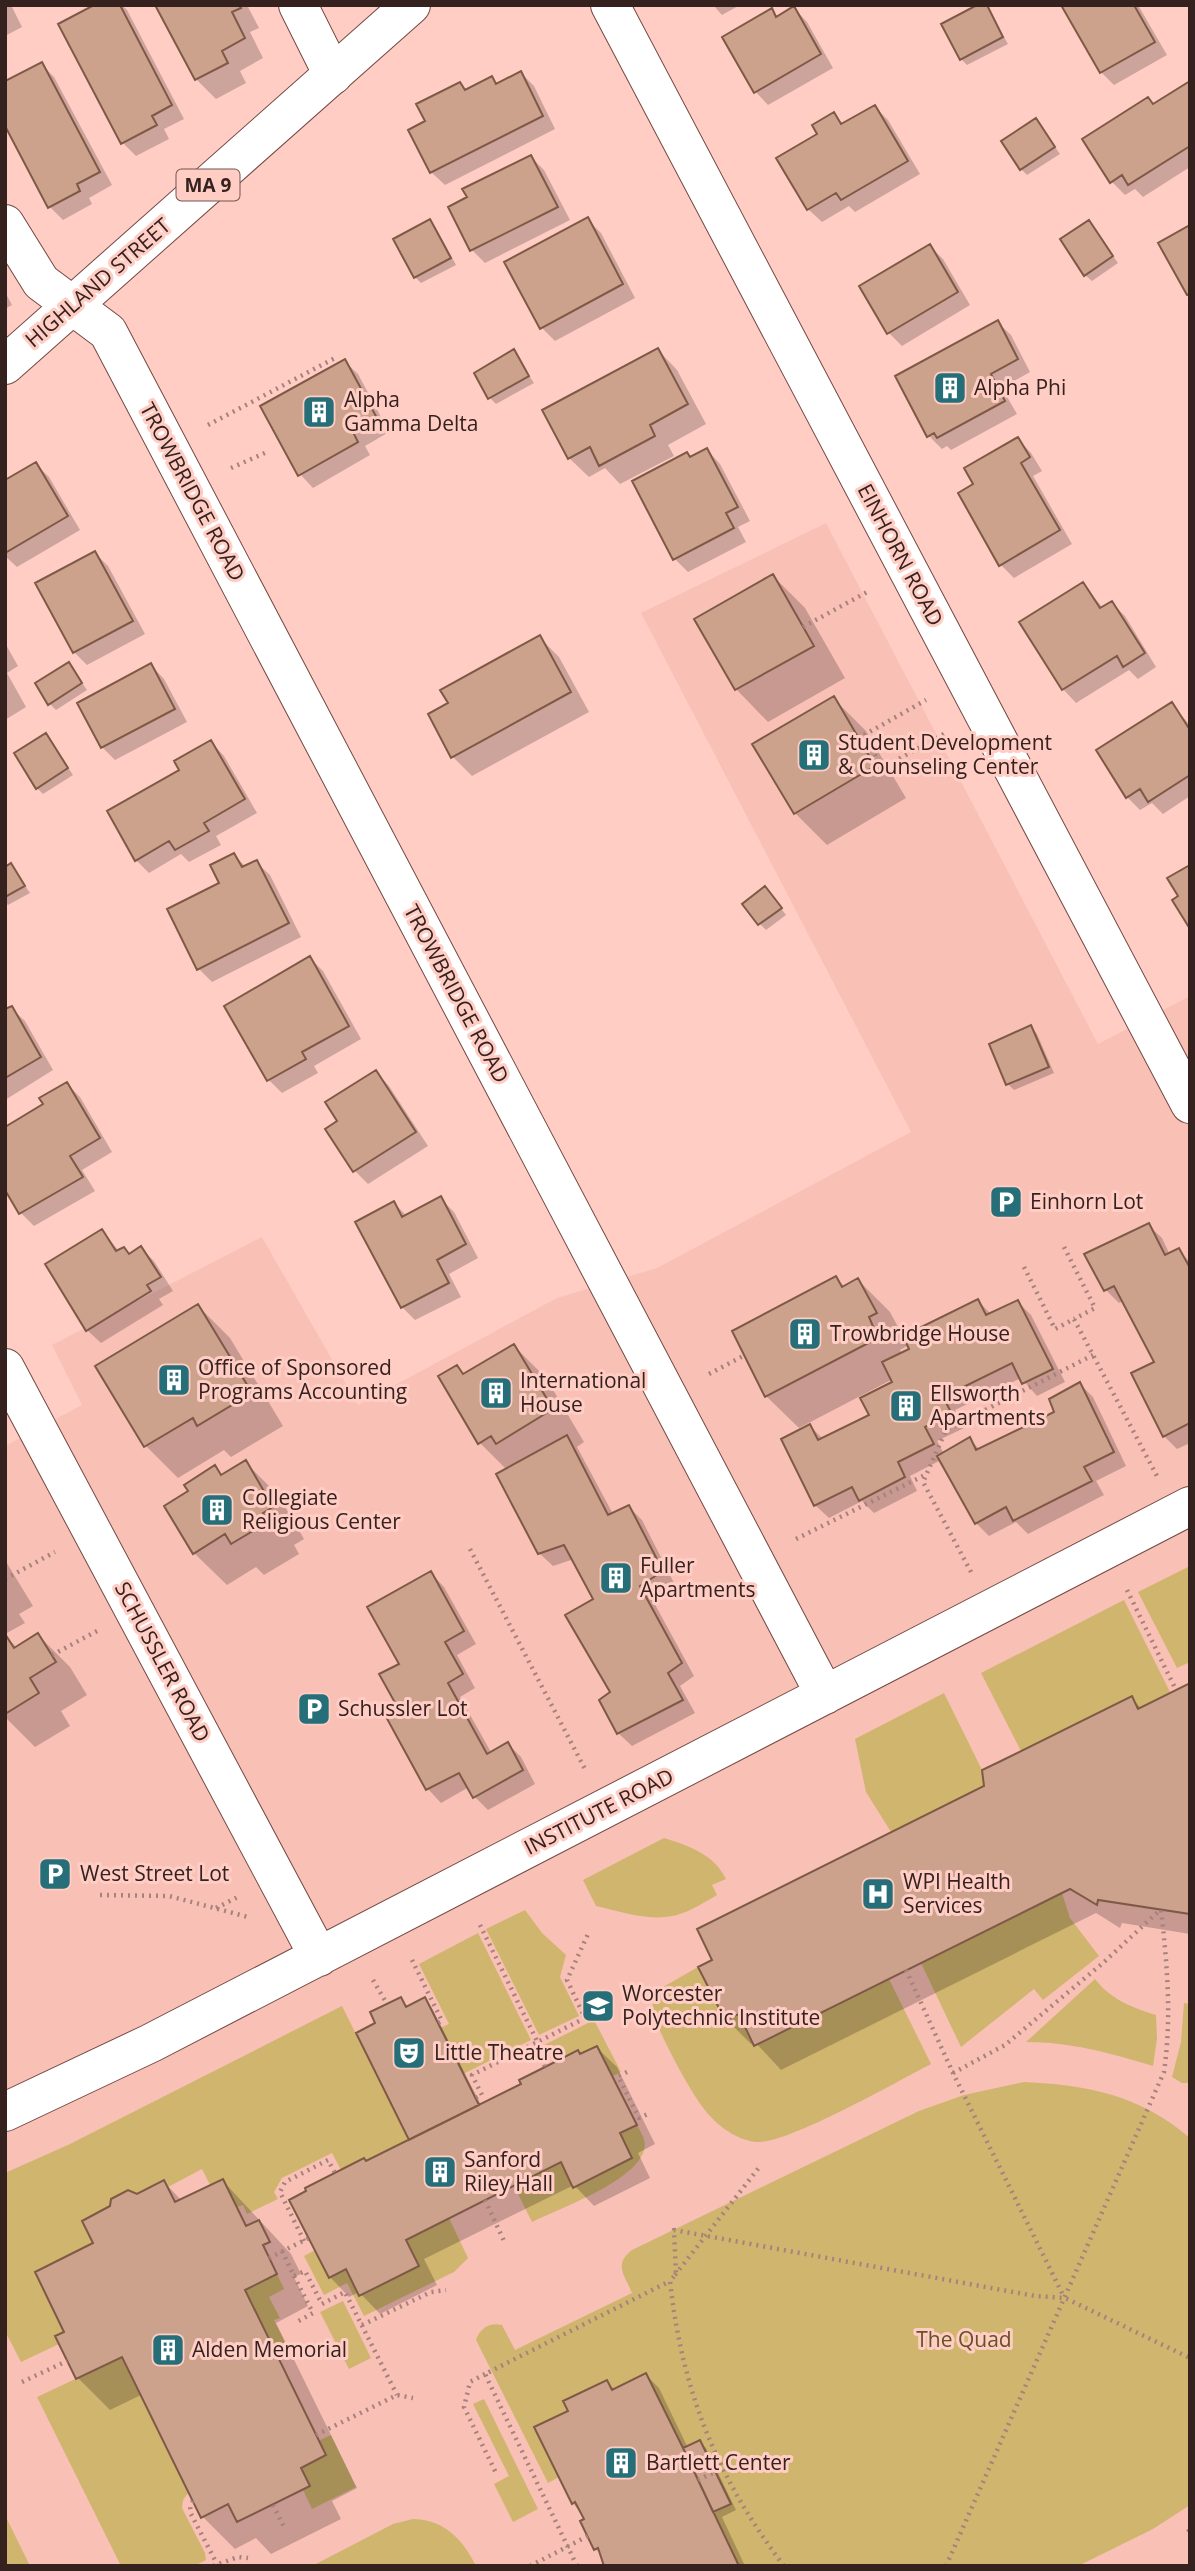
<svg xmlns="http://www.w3.org/2000/svg" width="1195" height="2571" font-family="'Open Sans',sans-serif">
	<style>
		.built { fill: #f9c0b6 }
		.green { fill: #d0b56e }
		.shadow { fill: #0003; fill-rule: evenodd }
		.building { fill: #cca28d; stroke: #7e5945; stroke-width: 2 }
		.lines { fill: none; stroke-linecap: round; stroke-linejoin: round }
		.minor-casing { stroke: #734943; stroke-width: 40 }
		.highway-casing { stroke: #734943; stroke-width: 40 }
		.path { stroke: #a7827c; stroke-width: 4.5; stroke-dasharray: 2 5; stroke-linecap: butt }
		.minor { stroke: #fff; stroke-width: 38 }
		.highway { stroke: #fff; stroke-width: 38 }
		.labels { text-anchor: middle; stroke-width: 6; stroke-linejoin: round; paint-order: stroke }
		.shield { fill: #ffcdc4; stroke: #725550; stroke-width: 2 }
		.shield-label { font-size: 19px; font-weight: bold; fill: #35221f }
		.street-label { font-size: 21px; fill: #35221f; stroke: #ffcdc4 }
		.poi-label { font-size: 21px; fill: #35221f; stroke: #ffcdc4; text-anchor: start }
		.park-label { font-size: 21px; fill: #655323; stroke: #ffcdc4 }
	</style>
	<rect width="100%" height="100%" fill="#ffcdc4"/>
	<!-- built -->
	<path class="built" d="M826 523 1098 1044 1190 996V2566H5V1446L82 1405 52 1345 262 1237 358 1405 557 1298 657 1268 911 1132 641 613Z"/>
	<!-- green -->
	<path class="green" d="M1190 1566V1662L1177 1668 1138 1592Z
		M1124 1600 1170 1692 1138 1709 1131 1697 1021 1751 981 1673Z
		M944 1693 982 1770 984 1786 891 1832 866 1792 855 1739Z
		M664 1838C689 1846 714 1854 726 1879L712 1885 717 1895C705 1902 691 1911 677 1915 649 1922 623 1912 596 1906L583 1880Z
		M1062 1893 1070 1918 1099 1956 1043 2000 1034 1989 961 2047 921 1963Z
		M525 1910 542 1933 566 1955 560 1977 579 2016 539 2035 486 1929Z
		M478 1933 531 2040 463 2074 440 2028 449 2024 419 1964Z
		M698 1967 724 2020 739 2014 755 2046 889 1979 931 2064C898 2081 788 2144 757 2142 740 2141 722 2129 711 2117 692 2098 661 2036 651 2010L658 1990Z
		M1095 1979C1110 1999 1133 2008 1156 2015L1157 2039 1153 2066C1110 2053 1071 2042 1026 2042Z
		M1184 2003 1190 2004V2083H1182L1172 2077 1181 2042Z
		M342 2006 409 2140 366 2161 364 2158 341 2170 332 2153 282 2178 274 2192 278 2199 247 2214 243 2205 237 2207 223 2179 210 2185 202 2169 168 2187 164 2180 137 2194 128 2190 111 2199 110 2206 82 2221 93 2243 35 2272 64 2332 56 2336 59 2344 21 2362 5 2331V2173L70 2144Z
		M594 2020 621 2072 613 2076 597 2046 580 2054 578 2051 553 2063 544 2045Z
		M1024 2082C1089 2085 1139 2095 1190 2138V2505L1153 2529 1078 2566H739L713 2512 730 2503 700 2440 683 2448 647 2373 612 2390 607 2380 563 2401 568 2411 535 2427 559 2477 548 2483 476 2340C480 2328 490 2322 502 2325L515 2350 632 2293C625 2275 613 2265 632 2250L919 2111 964 2095Z
		M637 2125C641 2133 647 2140 644 2150 636 2181 561 2208 532 2222L514 2186 561 2162 573 2187 620 2133Z
		M449 2218 468 2258 454 2272 364 2316 347 2283 324 2295 304 2256 315 2250 329 2278 346 2269 359 2295 419 2266 406 2240Z
		M277 2274 284 2289 269 2297 280 2318 274 2320 290 2352 278 2359 245 2290Z
		M343 2301 371 2358 349 2369 320 2312Z
		M122 2357 189 2492 183 2500 182 2508 205 2553 206 2560 194 2566H121L37 2397Z
		M484 2399 538 2509 513 2522 494 2484 509 2476 473 2404Z
		M331 2435 356 2487 312 2509 303 2490 310 2486 301 2468 325 2455 318 2441Z
		M5 2515 30 2566H5Z
		M413 2519C444 2519 463 2540 476 2566H312L393 2524Z"/>
	<!-- shadow -->
	<path class="shadow" d="M5 5H11L22 27 5 36Z
		M97 5H122L127 10 184 119 164 129 169 139 136 156 123 143 60 25Z
		M157 5H247L259 28 250 32 263 58 240 71 246 83 216 99 196 79Z
		M713 5H740L722 15Z
		M986 5 1008 44 967 65 961 59Z
		M1063 5H1138L1167 55 1114 85 1101 72Z
		M794 8 807 22 833 68 768 105 755 91 772 11 778 18Z
		M41 64 54 77 112 185 89 198 92 204 63 220 50 207Z
		M521 73 534 86 555 129 445 185 431 172 427 122 460 84 467 91 491 78 498 85Z
		M1190 83V167L1143 197 1135 189 1125 195 1112 182 1154 106Z
		M875 107 888 120 920 174 855 212 849 206 822 222 808 209 819 134 834 114 844 125Z
		M1036 121 1060 154 1027 175 1021 169Z
		M531 157 544 170 570 220 485 263 472 250 450 208Z
		M588 220 601 233 635 298 555 341 542 328Z
		M430 222 436 228 456 265 421 283 415 277Z
		M1089 222 1118 263 1092 281 1085 275Z
		M930 246 943 259 970 305 902 346 889 333Z
		M5 292 12 305 5 309Z
		M997 322 1011 335 1030 372 1002 388 1017 414 951 450 947 446 942 449 929 436Z
		M658 350 677 370 706 424 668 445 674 456 620 484 605 468 589 477 569 458Z
		M513 352 534 383 496 404 490 398Z
		M344 361 358 374 389 432 365 446 370 455 313 488 300 474Z
		M1018 439 1031 453 1042 471 1033 476 1072 544 1014 578 1001 565 975 485Z
		M707 450 720 464 750 521 738 527 746 542 688 572 675 559 687 454 692 459Z
		M36 464 49 477 80 530 17 567 5 556V482Z
		M95 553 108 566 145 634 87 665 74 652Z
		M773 576 805 608 845 678 768 722 736 689 696 619Z
		M1083 584 1103 608 1112 603 1125 616 1156 667 1138 679 1129 670 1076 703 1063 689 1022 623Z
		M539 637 559 657 589 712 472 776 453 757 450 704Z
		M5 643 18 666 7 673 26 707 5 720Z
		M69 664 87 690 56 710 49 703Z
		M151 665 164 679 187 722 115 760 102 747Z
		M833 698 866 731 906 798 827 845 795 813Z
		M1171 704 1190 725V796L1163 814 1152 803 1140 810 1127 797Z
		M46 735 73 775 43 794 37 788Z
		M211 742 224 756 257 813 216 836 221 845 189 862 181 854 149 873 136 860 181 770Z
		M234 855 246 867 256 862 270 875 301 937 212 982 199 969 221 883Z
		M11 865 30 893 8 905 5 902V869Z
		M771 895 786 915 766 930 760 924Z
		M310 958 323 971 361 1039 314 1066 318 1073 282 1093 269 1080 227 1006Z
		M11 1008 25 1021 53 1070 5 1100V1011Z
		M1031 1027 1037 1034 1054 1073 1014 1090 1008 1084Z
		M376 1072 389 1086 428 1146 368 1184 355 1171 327 1129 340 1122Z
		M67 1084 80 1097 112 1152 82 1170 95 1191 34 1226 21 1213 5 1187Z
		M441 1199 454 1212 478 1258 449 1274 461 1297 415 1320 402 1307 394 1203 407 1216Z
		M1148 1225 1162 1238 1170 1255 1179 1251 1190 1262V1443L1177 1449 1164 1436 1156 1363 1123 1301 1119 1303 1105 1289Z
		M102 1231 119 1251 124 1249 130 1255 141 1248 154 1261 173 1291 159 1299 163 1305 101 1343 87 1330 47 1265Z
		M836 1278 845 1287 858 1280 890 1312 904 1338 978 1301 991 1314 1018 1302 1031 1315 1065 1382 1037 1396 1021 1378 955 1410 964 1428 937 1441 944 1454 970 1439 980 1450 1056 1413 1080 1384 1093 1397 1126 1466 1096 1481 1104 1495 1028 1534 1016 1522 989 1536 976 1523 941 1460 910 1476 917 1491 874 1513 862 1501 829 1518 815 1505 810 1426 823 1439 871 1415 895 1383 891 1380 799 1428 766 1396ZM909 1345 911 1350 902 1354 900 1350Z
		M198 1306 230 1338 283 1426 231 1457 224 1450 178 1478 146 1446 98 1367Z
		M514 1346 546 1378 584 1442 577 1447 613 1514 629 1507 642 1520 675 1585 652 1599 694 1676 680 1686 695 1713 632 1746 618 1733 595 1600 574 1559 553 1566 539 1553 507 1470 479 1442 457 1367 464 1375Z
		M245 1462 278 1495 304 1539 294 1545 299 1554 264 1575 256 1567 227 1585 194 1553 190 1491 215 1468 223 1476Z
		M5 1560 33 1606 19 1614 25 1623 5 1634Z
		M431 1573 444 1587 476 1644 457 1655 475 1688 460 1697 492 1754 508 1744 521 1757 535 1784 488 1810 475 1797 469 1787 441 1803 428 1789 387 1716 400 1709 401 1664Z
		M5 1635 17 1648 38 1635 70 1667 87 1695 61 1711 70 1726 35 1747 5 1717Z
		M1190 1685V1934L1122 1923 1120 1928 1096 1913 781 2070 755 2042 751 2044 726 2019 986 1787 1131 1698 1142 1709Z
		M401 1999 408 2008 425 2000 431 2006 481 2105 597 2048 617 2067 655 2144 638 2153 650 2178 594 2206 574 2185 424 2259 437 2285 380 2314 359 2292 349 2297 330 2277 367 2163 411 2140 378 2023Z
		M223 2181 291 2254 301 2274 294 2277 308 2306 276 2323 357 2488 332 2501 341 2519 271 2554 256 2538 235 2549 203 2517 143 2394 110 2410 78 2378 66 2333 95 2244 137 2196 164 2182 182 2201Z
		M646 2375 659 2388 688 2448 700 2442 706 2448 736 2510 722 2517 745 2566H607L604 2558 596 2549 586 2520 573 2503 570 2412 607 2382 615 2390Z"/>
	<!-- building -->
	<path class="building" d="M94 5H120L172 105 152 116 157 125 121 144 58 24Z
		M155 5H239L241 8 232 12 245 38 222 51 228 63 195 80Z
		M977 5H987L1003 37 960 60 941 24Z
		M1061 5H1134L1155 42 1100 73Z
		M794 6 821 54 754 93 722 37 772 8 776 17Z
		M42 62 100 172 77 184 80 191 48 208 5 126V81Z
		M521 71 543 116 430 173 408 130 425 121 416 104 460 82 465 90 492 76 496 84Z
		M1190 81V146L1128 185 1122 175 1110 183 1082 139 1148 97 1153 104Z
		M875 105 908 161 841 200 836 193 807 210 776 158 817 134 812 125 834 112 841 124Z
		M1036 118 1055 147 1020 170 1001 141Z
		M531 155 558 207 470 251 448 207 467 197 462 189Z
		M588 217 623 284 540 329 504 262Z
		M430 219 451 258 414 278 393 239Z
		M1089 220 1113 256 1084 276 1060 239Z
		M1190 225V294L1187 295 1158 243Z
		M930 244 958 292 887 334 859 286Z
		M998 320 1018 359 991 374 1005 401 937 438 934 433 927 437 895 376Z
		M658 348 688 404 650 425 655 436 599 466 590 447 568 459 542 410Z
		M514 349 529 376 488 399 474 373Z
		M345 359 377 418 353 432 358 442 298 476 260 406Z
		M1018 437 1030 457 1021 463 1060 530 999 566 958 493 973 484 964 468Z
		M707 448 738 507 726 513 734 528 673 560 632 481 687 452 690 457Z
		M36 462 68 516 5 553V480Z
		M95 551 133 621 73 653 35 583Z
		M773 574 814 646 735 690 694 619Z
		M1083 582 1100 608 1112 601 1145 653 1123 667 1117 656 1062 690 1019 622Z
		M540 635 571 692 451 758 428 714 448 703 440 690Z
		M69 662 82 683 48 705 35 683Z
		M151 663 175 709 101 748 77 703Z
		M834 696 875 766 794 814 752 744Z
		M1172 702 1190 730V775L1148 802 1140 789 1126 798 1096 750Z
		M46 733 68 768 36 789 14 753Z
		M211 740 245 799 204 823 209 831 175 850 169 841 135 861 107 811 179 770 174 761Z
		M234 853 242 867 257 860 289 923 197 970 167 909 219 883 210 865Z
		M11 863 25 886 5 897V867Z
		M1190 865V929L1172 900 1178 896 1167 878Z
		M765 886 782 908 758 925 742 904Z
		M310 956 349 1026 302 1052 306 1059 267 1081 224 1006Z
		M12 1006 41 1057 5 1078V1009Z
		M1031 1025 1049 1067 1006 1085 989 1044Z
		M376 1070 416 1132 353 1172 325 1129 337 1121 325 1102Z
		M67 1082 100 1138 70 1156 83 1177 19 1214 5 1190V1127L43 1104 39 1098Z
		M441 1196 466 1244 437 1260 449 1283 401 1308 355 1222 394 1201 402 1217Z
		M1149 1223 1165 1255 1179 1248 1190 1268V1423L1163 1437 1131 1373 1154 1362 1114 1286 1104 1291 1084 1254Z
		M102 1229 116 1251 124 1247 129 1254 141 1246 161 1277 147 1285 151 1291 86 1331 45 1264Z
		M836 1276 842 1287 858 1278 877 1313 869 1317 878 1338 765 1397 732 1331Z
		M978 1299 986 1315 1018 1300 1053 1369 1022 1384 1012 1363 943 1397 952 1414 925 1427 934 1444 898 1462 905 1477 859 1501 852 1487 814 1506 781 1439 810 1424 818 1440 869 1415 860 1398 892 1382 882 1362 909 1349 903 1336Z
		M198 1304 252 1393 197 1426 193 1418 144 1447 95 1366Z
		M514 1344 553 1409 496 1444 491 1436 478 1444 438 1376 457 1365 463 1374Z
		M1080 1382 1114 1452 1084 1467 1092 1481 1013 1521 1006 1507 975 1524 937 1456 970 1437 976 1450 1054 1412 1049 1399Z
		M567 1435 608 1515 629 1505 663 1571 640 1586 682 1663 668 1673 683 1700 617 1734 599 1700 610 1692 565 1615 593 1599 564 1545 538 1554 496 1474Z
		M246 1460 273 1507 263 1513 268 1522 231 1544 225 1534 193 1554 164 1506 188 1491 184 1485 215 1465 221 1475Z
		M431 1571 464 1631 445 1642 463 1674 448 1683 487 1754 508 1742 523 1770 473 1798 459 1773 426 1790 385 1715 398 1708 379 1674 399 1664 367 1607Z
		M38 1633 56 1662 30 1678 39 1693 5 1714V1634L14 1648Z
		M1190 1683V1914L1098 1900 1097 1905 1070 1889 754 2046 739 2014 725 2020 698 1967 712 1960 697 1929 984 1786 982 1770 1001 1761 1132 1696 1138 1709Z
		M401 1997 406 2007 425 1997 479 2105 409 2140 356 2033 375 2023 370 2012Z
		M597 2046 637 2125 620 2133 632 2158 573 2188 561 2162 406 2240 419 2266 359 2296 346 2269 329 2278 289 2200 306 2191 305 2188 364 2158 366 2161 521 2084 519 2080 545 2067 578 2050 580 2054Z
		M223 2179 246 2226 259 2220 270 2242 263 2245 277 2274 245 2290 326 2455 301 2468 310 2486 237 2522 228 2504 201 2518 122 2357 76 2379 55 2336 64 2332 35 2272 93 2243 82 2221 110 2206 111 2199 128 2190 137 2194 164 2180 175 2202Z
		M646 2373 683 2448 739 2566H604L598 2548 594 2550 580 2521 584 2519 575 2502 572 2504 534 2427 568 2411 563 2401 607 2380 612 2390Z
		M700 2440 731 2504 713 2512 683 2448Z"/>
	<g class="lines">
		<defs>
			<path id="minor" d="M298 5 333 75
				M610 5 1190 1104
				M5 224 41 282 108 332 825 1695
				M5 1368 319 1957
				M5 2112 151 2043 1190 1506"/>
			<path id="highway" d="M5 365 411 5"/>
		</defs>
		<!-- minor casing -->
		<use href="#minor" class="minor-casing"/>
		<!-- highway casing -->
		<use href="#highway" class="highway-casing"/>
		<!-- path -->
		<path class="path" d="M208 425 335 358
			M231 468 267 452
			M803 627 869 591
			M864 735 926 700
			M859 738 864 735 882 768 944 734
			M1064 1247 1095 1308 1074 1319
			M1024 1267 1055 1329 1074 1319 1158 1478
			M709 1374 745 1355
			M796 1539 925 1475
			M470 1549 586 1771
			M971 1572 923 1482 946 1430 1093 1355
			M5 1579 55 1552
			M1127 1590 1176 1690
			M52 1655 97 1631
			M100 1895 169 1896 248 1917
			M216 1908 238 1897
			M480 1925 538 2043 545 2067
			M412 1960 442 2021 438 2023
			M906 1970 953 2073 1064 2297
			M373 1980 387 2004
			M627 2072 618 2076 639 2118 648 2114
			M953 2073 1005 2045 1103 1963 1160 1910
			M476 2098 482 2095 472 2075 585 2018 567 1980 588 1934
			M485 2200 505 2243
			M304 2241 280 2192 285 2182 328 2160 335 2173
			M282 2251 294 2276 305 2271 322 2304 345 2292 397 2395
			M269 2258 309 2238
			M675 2275 761 2165
			M294 2276 313 2313 295 2323
			M362 2325 431 2292 446 2290
			M485 2374 470 2382 464 2407 496 2473
			M22 2382 67 2361
			M316 2435 397 2395 413 2398
			M698 2480 721 2469
			M193 2501 190 2506 191 2514 217 2564
			M273 2505 285 2529
			M1188 2529 1190 2532
			M213 2566 238 2557 248 2558
			M530 2566 588 2536
			M577 2566 485 2374 670 2281
			M784 2566C717 2478 682 2391 670 2281L676 2274 674 2230 1035 2296 1065 2298 1190 2358
			M946 2566 1164 2072C1172 2017 1167 1964 1161 1909"/>
		<!-- minor -->
		<use href="#minor" class="minor"/>
		<!-- highway -->
		<use href="#highway" class="highway"/>
	</g>
	<!-- icons -->
	<defs>
		<symbol id="building-square" viewBox="-11 -11 22 22"><rect x="-9" y="-9" width="18" height="18" rx="4" fill="#266f79" stroke="#ffcdc4"/><path d="M-4-6H4V6H1V3H-1V6H-4ZM-2.5-4.3h1.7v1.8h-1.7ZM.8-4.3h1.7v1.8H.8ZM-2.5-1h1.7V.8h-1.7ZM.8-1h1.7V.8H.8Z" fill="#fff"/></symbol>
		<symbol id="parking-square" viewBox="-11 -11 22 22"><rect x="-9" y="-9" width="18" height="18" rx="4" fill="#266f79" stroke="#ffcdc4"/><path d="M-3.5-5.5H1a3.5 3.5 0 0 1 0 7H-1V5.5H-3.5ZM-1-3.4V-.6H.8a1.4 1.4 0 0 0 0-2.8Z" fill="#fff"/></symbol>
		<symbol id="hospital-square" viewBox="-11 -11 22 22"><rect x="-9" y="-9" width="18" height="18" rx="4" fill="#266f79" stroke="#ffcdc4"/><path d="M-5-5h3v3.5h4V-5h3V5h-3V1.5h-4V5h-3Z" fill="#fff"/></symbol>
		<symbol id="university-square" viewBox="-11 -11 22 22"><rect x="-9" y="-9" width="18" height="18" rx="4" fill="#266f79" stroke="#ffcdc4"/><path d="M0-5L7-2L0 1L-7-2ZM-4 1L0 2.5L4 1V4Q0 6-4 4Z" fill="#fff"/></symbol>
		<symbol id="theatre-square" viewBox="-11 -11 22 22"><rect x="-9" y="-9" width="18" height="18" rx="4" fill="#266f79" stroke="#ffcdc4"/><path d="M-5-5.5Q0-4 5-5.5V0Q5 5 0 6Q-5 5-5 0ZM-3.3-2.5H-1v1.5H-3.3ZM1-2.5H3.3v1.5H1ZM-2.8 1Q0 5.5 2.8 1Z" fill="#fff"/></symbol>
	</defs>
	<g fill-rule="evenodd">
		<use href="#building-square" x="931" y="369" width="38" height="38"/>
		<use href="#building-square" x="300" y="393" width="38" height="38"/>
		<use href="#building-square" x="795" y="736" width="38" height="38"/>
		<use href="#parking-square" x="987" y="1183" width="38" height="38"/>
		<use href="#building-square" x="786" y="1315" width="38" height="38"/>
		<use href="#building-square" x="155" y="1361" width="38" height="38"/>
		<use href="#building-square" x="477" y="1374" width="38" height="38"/>
		<use href="#building-square" x="887" y="1387" width="38" height="38"/>
		<use href="#building-square" x="198" y="1491" width="38" height="38"/>
		<use href="#building-square" x="597" y="1559" width="38" height="38"/>
		<use href="#parking-square" x="295" y="1690" width="38" height="38"/>
		<use href="#parking-square" x="36" y="1855" width="38" height="38"/>
		<use href="#hospital-square" x="859" y="1875" width="38" height="38"/>
		<use href="#university-square" x="579" y="1987" width="38" height="38"/>
		<use href="#theatre-square" x="390" y="2034" width="38" height="38"/>
		<use href="#building-square" x="421" y="2153" width="38" height="38"/>
		<use href="#building-square" x="149" y="2331" width="38" height="38"/>
		<use href="#building-square" x="602" y="2444" width="38" height="38"/>
	</g>
	<g class="labels">
		<!-- shield labels -->
		<rect class="shield" x="176.5" y="169.5" width="63" height="31" rx="5"/>
		<g class="shield-label">
			<text x="208" y="192">MA 9</text>
		</g>
		<!-- street labels -->
		<g class="street-label">
			<text transform="translate(98 283) rotate(-41)" y="7">HIGHLAND STREET</text>
			<text transform="translate(192 492) rotate(62)" y="7">TROWBRIDGE ROAD</text>
			<text transform="translate(900 555) rotate(62)" y="7">EINHORN ROAD</text>
			<text transform="translate(456 994) rotate(62)" y="7">TROWBRIDGE ROAD</text>
			<text transform="translate(162 1662) rotate(62)" y="7">SCHUSSLER ROAD</text>
			<text transform="translate(599 1812) rotate(-27)" y="7">INSTITUTE ROAD</text>
		</g>
		<!-- poi labels -->
		<g class="poi-label">
			<text x="974" y="395">Alpha Phi</text>
			<text x="344" y="407">Alpha<tspan x="344" dy="24">Gamma Delta</tspan></text>
			<text x="838" y="750">Student Development<tspan x="838" dy="24">&amp; Counseling Center</tspan></text>
			<text x="1030" y="1209">Einhorn Lot</text>
			<text x="830" y="1341">Trowbridge House</text>
			<text x="198" y="1375">Office of Sponsored<tspan x="198" dy="24">Programs Accounting</tspan></text>
			<text x="520" y="1388">International<tspan x="520" dy="24">House</tspan></text>
			<text x="930" y="1401">Ellsworth<tspan x="930" dy="24">Apartments</tspan></text>
			<text x="242" y="1505">Collegiate<tspan x="242" dy="24">Religious Center</tspan></text>
			<text x="640" y="1573">Fuller<tspan x="640" dy="24">Apartments</tspan></text>
			<text x="338" y="1716">Schussler Lot</text>
			<text x="80" y="1881">West Street Lot</text>
			<text x="903" y="1889">WPI Health<tspan x="903" dy="24">Services</tspan></text>
			<text x="622" y="2001">Worcester<tspan x="622" dy="24">Polytechnic Institute</tspan></text>
			<text x="434" y="2060">Little Theatre</text>
			<text x="464" y="2167">Sanford<tspan x="464" dy="24">Riley Hall</tspan></text>
			<text x="192" y="2357">Alden Memorial</text>
			<text x="646" y="2470">Bartlett Center</text>
		</g>
		<!-- park labels -->
		<g class="park-label">
			<text x="964" y="2347">The Quad</text>
		</g>
	</g>
	<!-- border -->
	<rect width="1195" height="2571" fill="none" stroke="#35221f" stroke-width="14"/>
</svg>
